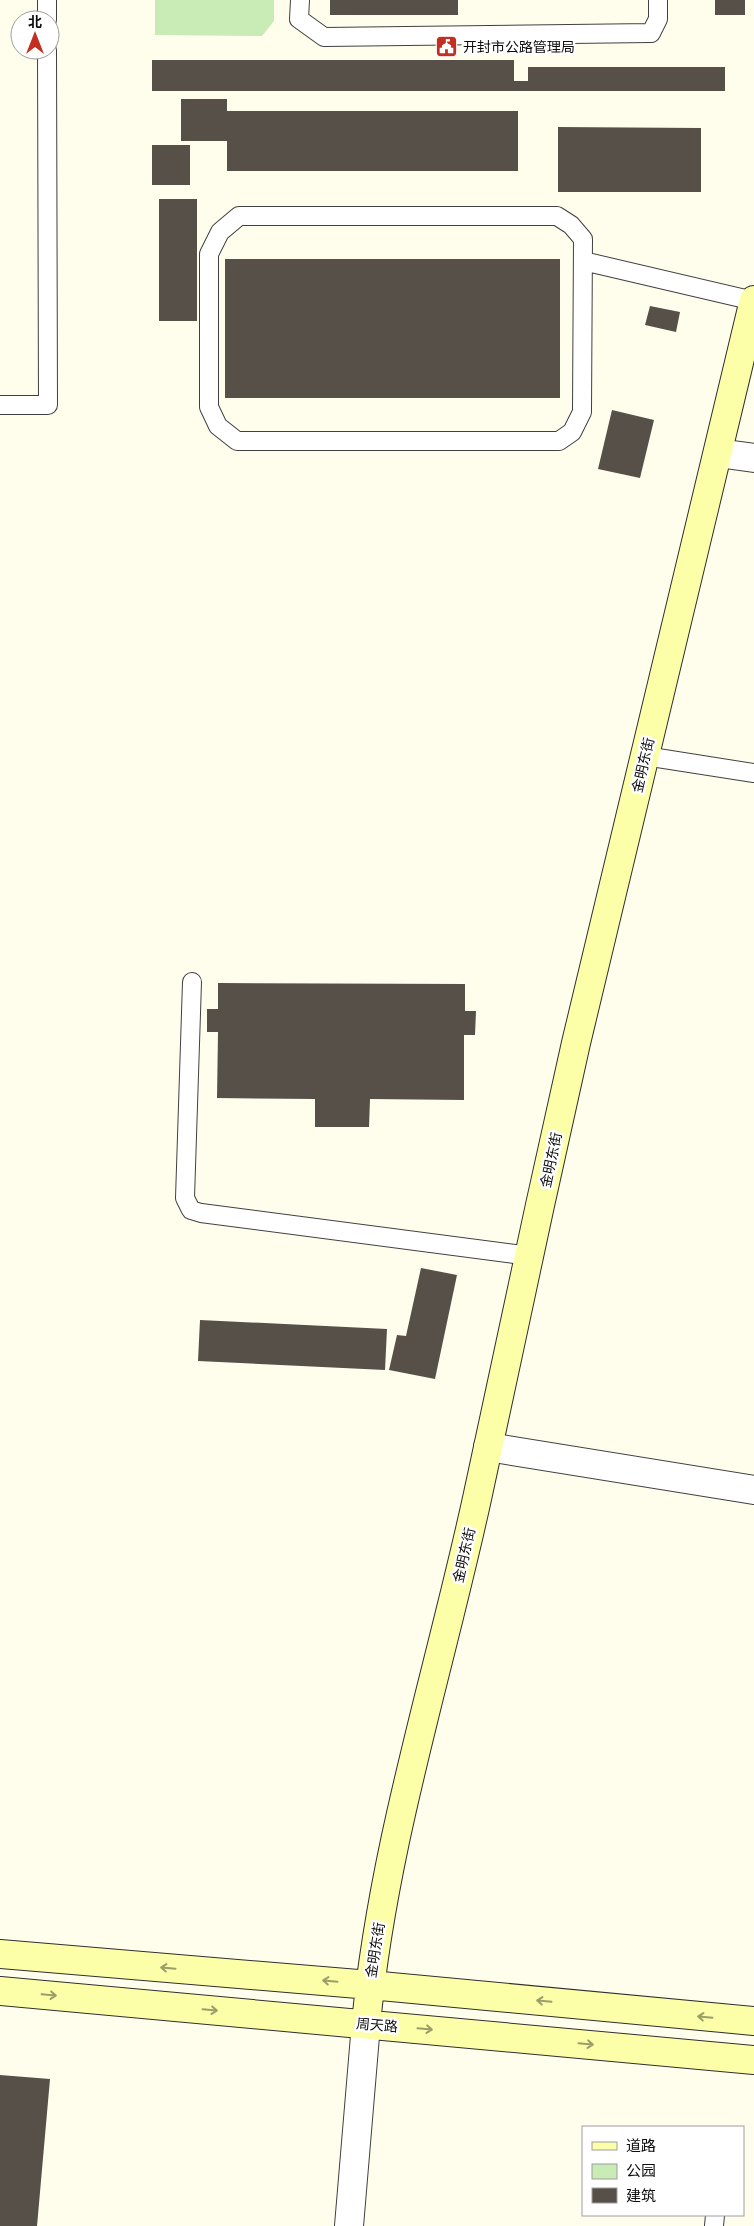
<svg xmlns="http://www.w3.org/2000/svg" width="754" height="2226" font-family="'Times New Roman','Noto Sans SC',serif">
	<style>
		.green { fill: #c9ebb5 }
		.building { fill: #565049 }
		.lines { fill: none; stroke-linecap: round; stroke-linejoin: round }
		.lane-casing { stroke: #404040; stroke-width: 20 }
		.street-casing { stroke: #404040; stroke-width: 30 }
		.secondary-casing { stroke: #2f2f2f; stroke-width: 30 }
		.lane { stroke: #fff; stroke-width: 18 }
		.street { stroke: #fff; stroke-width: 28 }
		.secondary { stroke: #fcffa8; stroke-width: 28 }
		.oneway { stroke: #9c9e6a }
		.labels { text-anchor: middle; stroke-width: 5; stroke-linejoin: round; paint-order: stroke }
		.poi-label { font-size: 14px; fill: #0d0d0d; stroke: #fff; text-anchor: start }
		.street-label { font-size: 14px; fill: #0d0d0d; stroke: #fff }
	</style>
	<rect width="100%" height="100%" fill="#fffeed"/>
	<!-- green -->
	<path class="green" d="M155 0H274V21L262 36 155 35Z"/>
	<!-- building -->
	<path class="building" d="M330 0H458V15H330Z
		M715 0H745V15H715Z
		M152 60H514V81H528V67H725V91H152Z
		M181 99H227V111H518V171H227V141H181Z
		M558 127 701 128V192H558Z
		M152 145H190V185H152Z
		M159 199H197V321H159Z
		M225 259H560V398H225Z
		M650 306 680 312 676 332 645 325Z
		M612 410 654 420 640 478 598 469Z
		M218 983 465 984V1011H476L475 1035H464V1100L370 1099 369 1127H315V1099L217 1098 218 1032H207V1009H218Z
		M421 1268 457 1275 435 1379 389 1370 397 1335 406 1336Z
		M200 1320 387 1329 385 1370 198 1361Z
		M0 2075 50 2079 37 2226H0Z"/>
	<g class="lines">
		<defs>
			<path id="lane" d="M47 0V20
				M300 0 299 19 324 37 651 33 658 19V0
				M239 216H557L571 225 583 239 582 412 572 432 559 441H237L218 426 209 407V254L220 232Z
				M583 261 754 301
				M0 405H48L47 50
				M645 756 754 773
				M192 982 185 1198 191 1210 201 1213 530 1256
				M714 2226 715 2215"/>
			<path id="street" d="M718 453 754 458
				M488 1447 754 1490
				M349 2226 366 2024"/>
			<path id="secondary" d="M0 1954 370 1985 754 2021
				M0 1991 754 2060
				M366 2024C383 1843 440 1670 478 1494 510 1344 542 1193 576 1043 633 795 695 548 754 300"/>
		</defs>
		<!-- lane casing -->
		<use href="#lane" class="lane-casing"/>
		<!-- street casing -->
		<use href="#street" class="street-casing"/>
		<!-- secondary casing -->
		<use href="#secondary" class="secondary-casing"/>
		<!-- lane -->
		<use href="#lane" class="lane"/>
		<!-- street -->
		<use href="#street" class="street"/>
		<!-- secondary -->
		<use href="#secondary" class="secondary"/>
	</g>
	<!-- one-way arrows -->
	<defs><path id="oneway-shaft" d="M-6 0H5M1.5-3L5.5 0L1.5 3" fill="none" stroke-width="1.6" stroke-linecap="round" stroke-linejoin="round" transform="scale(1.25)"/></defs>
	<g class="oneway">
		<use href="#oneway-shaft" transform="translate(168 1968) rotate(-175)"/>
		<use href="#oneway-shaft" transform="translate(330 1981) rotate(-175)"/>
		<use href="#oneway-shaft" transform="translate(49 1995) rotate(5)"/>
		<use href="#oneway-shaft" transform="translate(544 2001) rotate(-175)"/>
		<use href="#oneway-shaft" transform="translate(210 2010) rotate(5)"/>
		<use href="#oneway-shaft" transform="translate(705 2017) rotate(-175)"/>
		<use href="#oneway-shaft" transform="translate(425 2029) rotate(5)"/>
		<use href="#oneway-shaft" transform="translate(586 2044) rotate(5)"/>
	</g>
	<!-- icons -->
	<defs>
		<symbol id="civic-square" viewBox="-11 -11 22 22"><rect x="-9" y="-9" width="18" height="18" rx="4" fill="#c22f20" stroke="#fff"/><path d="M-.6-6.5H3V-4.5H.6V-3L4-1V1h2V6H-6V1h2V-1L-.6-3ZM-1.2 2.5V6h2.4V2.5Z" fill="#fff"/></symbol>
	</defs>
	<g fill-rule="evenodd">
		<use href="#civic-square" x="434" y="34" width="25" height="25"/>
	</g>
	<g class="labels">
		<!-- poi labels -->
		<g class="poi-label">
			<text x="463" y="52">开封市公路管理局</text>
		</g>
		<!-- street labels -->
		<g class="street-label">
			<text transform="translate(643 765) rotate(-77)" y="5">金明东街</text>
			<text transform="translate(551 1160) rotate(-78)" y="5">金明东街</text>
			<text transform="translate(464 1555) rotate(-77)" y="5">金明东街</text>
			<text transform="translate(375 1950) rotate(-81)" y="5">金明东街</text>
			<text transform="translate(377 2025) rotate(5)" y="5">周天路</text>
		</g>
	</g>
	<!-- legend -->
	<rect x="582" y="2126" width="162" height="90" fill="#ffffff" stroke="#9e9e9e"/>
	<rect x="592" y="2142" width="25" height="8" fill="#fcffa8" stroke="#9e9e9e"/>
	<text x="626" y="2151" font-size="15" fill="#0d0d0d">道路</text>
	<rect x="592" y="2164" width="25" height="15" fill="#c9ebb5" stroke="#9e9e9e"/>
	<text x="626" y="2176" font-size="15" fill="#0d0d0d">公园</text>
	<rect x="592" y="2188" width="25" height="15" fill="#565049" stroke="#9e9e9e"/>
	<text x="626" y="2201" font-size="15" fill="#0d0d0d">建筑</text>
	<!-- north arrow -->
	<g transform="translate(35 35)"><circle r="24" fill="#ffffff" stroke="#9e9e9e"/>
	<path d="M0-4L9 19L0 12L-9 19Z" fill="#c22f20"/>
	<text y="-8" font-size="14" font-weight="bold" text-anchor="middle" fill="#0d0d0d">北</text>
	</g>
</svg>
